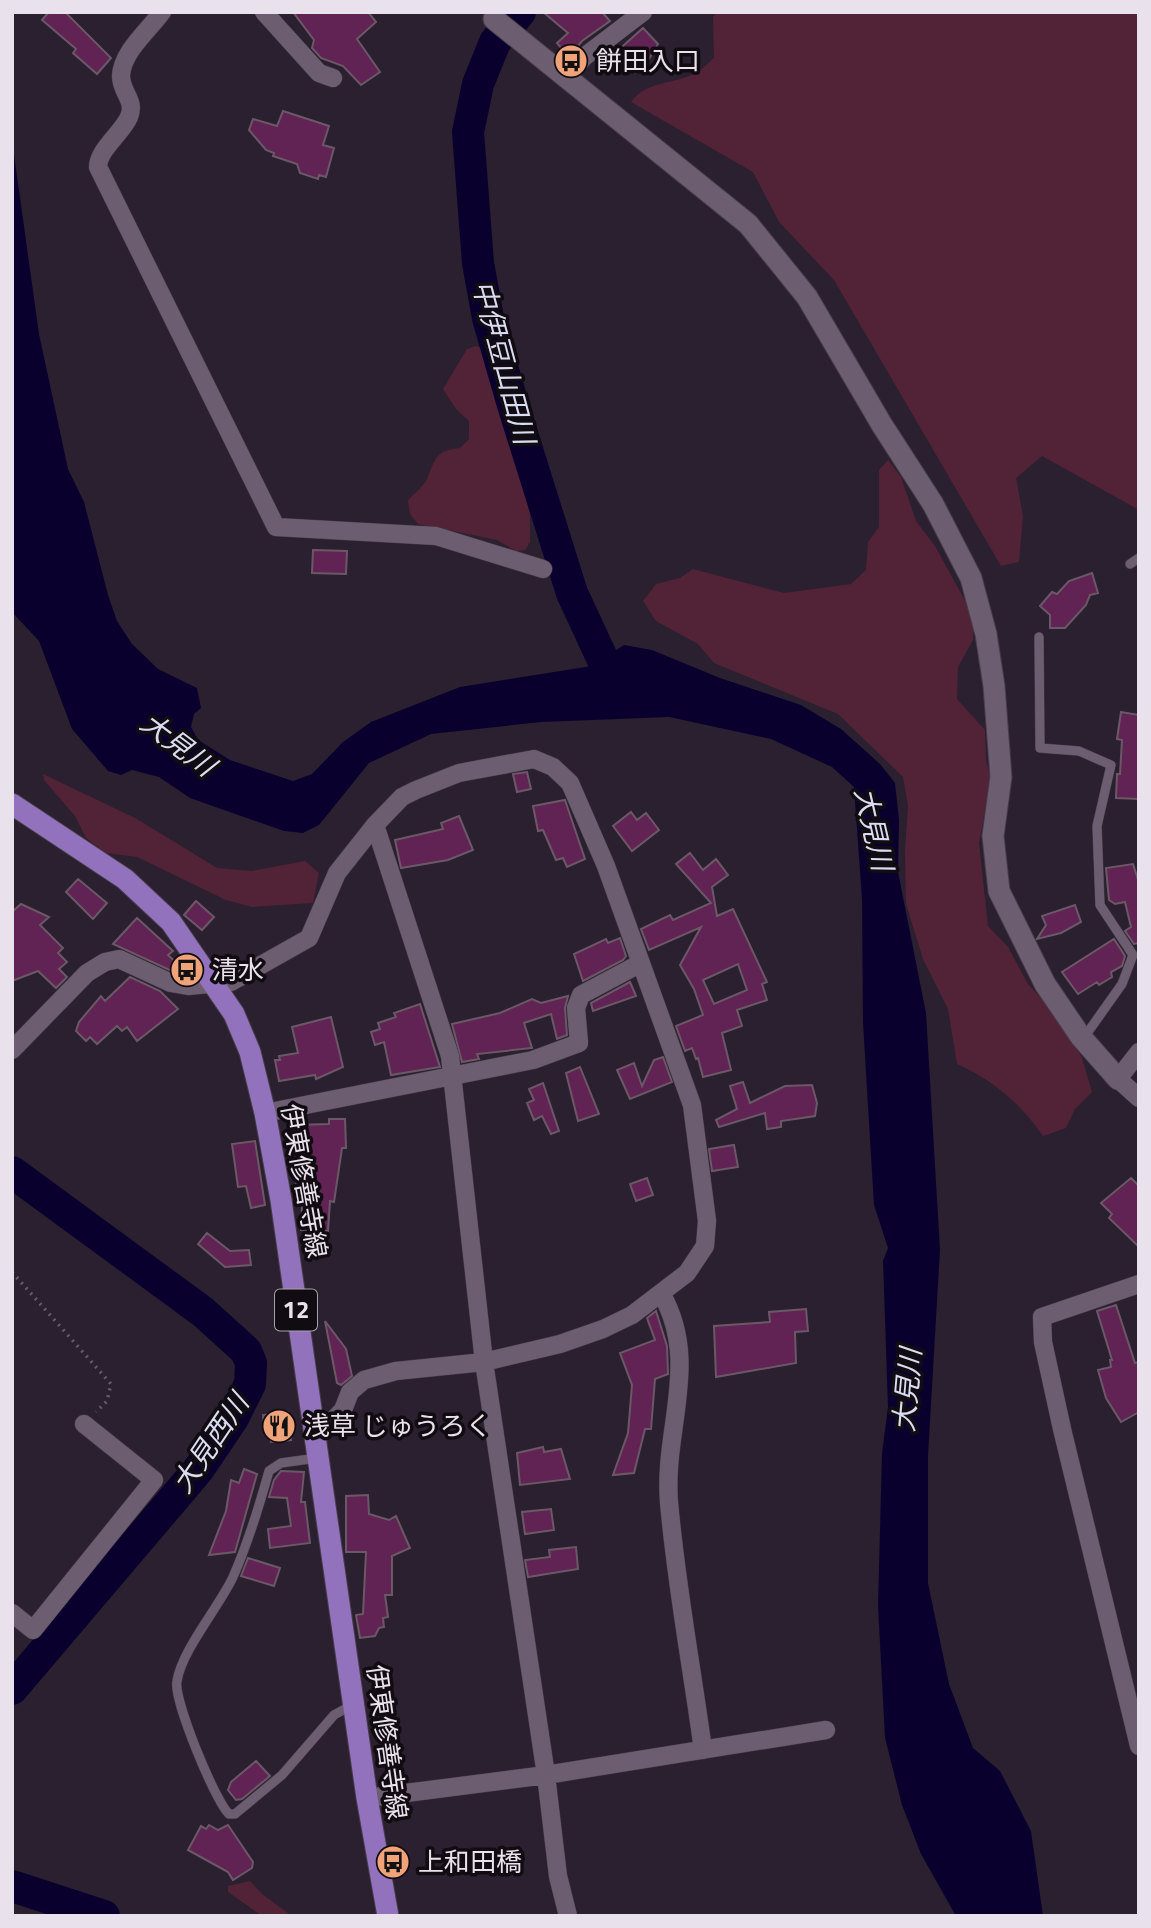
<svg xmlns="http://www.w3.org/2000/svg" width="1151" height="1928" font-family="'Titillium Web','Noto Sans JP',sans-serif">
	<style>
		.green { fill: #522237 }
		.water { fill: #0a002e }
		.lines { fill: none; stroke-linecap: round; stroke-linejoin: round }
		.river { stroke: #0a002e; stroke-width: 32 }
		.building { fill: #612254; stroke: #6b5866; stroke-width: 2; fill-rule: evenodd }
		.lane-casing { stroke: #473d4a; stroke-width: 10 }
		.street-casing { stroke: #473d4a; stroke-width: 19 }
		.secondary-casing { stroke: #473d4a; stroke-width: 23 }
		.primary-casing { stroke: #473d4a; stroke-width: 23 }
		.path { stroke: #655b68; stroke-width: 3.5; stroke-dasharray: 2 5; stroke-linecap: butt }
		.lane { stroke: #6c5e70; stroke-width: 9 }
		.street { stroke: #6c5e70; stroke-width: 18 }
		.secondary { stroke: #6c5e70; stroke-width: 21 }
		.primary { stroke: #9372bd; stroke-width: 21 }
		.labels { text-anchor: middle; stroke-width: 7; stroke-linejoin: round; paint-order: stroke }
		.shield { fill: #110c12; stroke: #a8a1aa; stroke-width: 2 }
		.shield-label { font-size: 24px; font-weight: bold; fill: #e9e1eb }
		.poi-label { font-size: 26px; fill: #e9e1eb; stroke: #110c12; text-anchor: start }
		.street-label { font-size: 26px; fill: #e9e1eb; stroke: #110c12 }
		.water-label { font-size: 28px; font-style: italic; fill: #dadcf1; stroke: #110c12 }
	</style>
	<rect width="100%" height="100%" fill="#2b202f"/>
	<!-- green -->
	<path class="green" d="M717 12H1139V510L1042 456 1016 478 1023 516 1019 562 1001 566 834 280 779 222 753 172 631 102C645 82 671 84 692 75 700 72 708 63 714 58L713 17Z
		M476 346 488 350 497 365 496 379 503 407 515 436 513 450 530 514V542L525 550 516 551 497 540 418 524 410 514 408 500C414 494 423 487 427 479 435 459 436 450 460 448L469 439V421L456 409 443 389 467 349Z
		M888 460 901 477 916 521 935 546 973 615V640L958 667 957 699 985 730 986 761 991 777 979 843 988 926 1008 947 1028 984 1063 1022 1082 1058 1092 1092 1075 1109 1066 1128 1043 1136C1020 1103 994 1081 957 1064L948 1009 923 959 906 904 905 851 908 806 903 777 838 714 714 663 698 644 656 621 643 601 656 584 680 578 693 569 784 593 851 584 866 570 868 542 879 527V470Z
		M43 774 137 819 217 868 252 871 305 861 319 873 313 903 252 907 226 900 137 857 106 853 86 838 75 816 44 780Z
		M250 1881 262 1894 292 1916H262L228 1892V1886Z"/>
	<!-- water -->
	<path class="water" d="M12 140 39 334 68 469 84 502 108 595 117 621 132 644 158 669 197 688 201 708 194 714 191 727 198 740 230 760 293 781 312 774 343 742 371 722 460 687 592 666 624 645 652 650 720 678 801 705 841 729 880 764 895 783 899 820 898 872 926 1013 940 1250 928 1456V1583L949 1684 973 1748 1000 1771 1031 1831 1043 1916H956L921 1854 902 1805 885 1738 878 1606 882 1453 888 1407 883 1261 888 1248 874 1205 863 1023 862 899 854 787 832 767 771 739 669 717 541 722 431 734 369 763 319 825 303 833 284 831 190 798 159 777 132 770 121 775 108 771 72 729 39 641 12 612Z"/>
	<g class="lines">
		<!-- river -->
		<path class="river" d="M520 12 495 42 478 84 468 132 478 263 488 318 513 405 572 593 609 673 626 692
			M12 1172 203 1312 246 1351 251 1363 250 1384 233 1418 198 1470 12 1689
			M12 1886 104 1916"/>
	</g>
	<!-- building -->
	<path class="building" d="M49 12H65L111 58 97 74 73 53 76 49 42 20Z
		M293 12H368L376 22 357 39 380 72 361 85 343 66 321 58 312 48 314 40Z
		M543 12H602L610 21 582 41 569 57 557 43 568 33Z
		M643 28 658 44 647 62 635 73 614 54Z
		M283 111 329 126 323 145 334 148 326 177 319 175 318 179 300 173 297 164 273 156 274 153 266 150 249 130 253 119 277 126Z
		M313 550 347 551 346 574 312 573Z
		M1092 573 1098 593 1090 595 1086 605 1065 628H1050V615L1040 606 1052 592 1057 594 1069 581Z
		M1121 712 1139 715V799L1116 798 1117 774H1120L1122 740 1117 739Z
		M527 772 531 789 517 792 513 774Z
		M565 800 585 859 567 867 563 858 556 860 543 830 538 831 533 806Z
		M631 812 637 820 646 813 659 830 632 851 613 826Z
		M459 816 473 850 448 860 401 868 395 840 443 829 441 823Z
		M690 853 703 870 716 859 728 875 712 887 717 916 733 909 767 982 762 984 767 1000 737 1010 742 1026 722 1033 731 1070 703 1077 698 1058 696 1059 692 1048 685 1051 676 1026 703 1015 694 989 680 965 701 927 649 950 641 929 670 915 673 920 711 903 676 864ZM738 964 747 990 714 1004 703 980Z
		M1133 864 1139 883V943L1134 944 1125 931 1131 927 1125 902 1115 904 1109 900 1106 868Z
		M78 879 107 903 93 919 66 892Z
		M196 901 214 917 202 930 184 915Z
		M21 904 49 917 40 925 63 948 58 953 67 962 59 969 67 977 56 988 38 971 12 981V912Z
		M1075 905 1081 922 1061 933 1037 939 1046 925 1042 916Z
		M137 918 173 951 168 955 180 966 174 972 113 944Z
		M620 938 626 956 623 960 583 981 574 954 606 939 608 943Z
		M1114 939 1125 956 1122 966 1111 972 1112 977 1099 985 1097 982 1078 994 1062 972Z
		M130 977 160 991 178 1009 137 1041 127 1027 122 1031 117 1026 97 1044 90 1037 86 1041 76 1031 79 1022 101 996 105 1001Z
		M630 982 636 996 593 1011 591 1003Z
		M568 996 565 1008 567 1035 557 1039 551 1014 524 1023 532 1048 477 1054 479 1059 462 1062 452 1024 500 1013 532 999 541 1003Z
		M420 1004 440 1067 391 1075 384 1042 375 1045 371 1032 380 1029 378 1023 396 1017 394 1013Z
		M331 1017 343 1067 316 1079 315 1075 279 1081 275 1060H280L279 1056 298 1053 292 1027Z
		M663 1057 672 1082 630 1099 617 1070 634 1063 642 1086 654 1060Z
		M580 1067 599 1114 578 1121 566 1073Z
		M743 1082 750 1103 785 1086 812 1085 817 1103 815 1116 781 1121V1127L767 1129 765 1113 719 1127 716 1120 737 1109 730 1086Z
		M543 1083 559 1131 551 1134 542 1116 534 1120 527 1103 534 1100 529 1089Z
		M329 1119H345L346 1148H342L334 1202 330 1201 328 1231 301 1230 303 1184 296 1183 302 1146H296L295 1125 329 1124Z
		M255 1141 265 1205 251 1208 246 1186 238 1187 232 1144Z
		M734 1145 738 1167 712 1171 709 1149Z
		M647 1178 653 1195 636 1201 630 1184Z
		M1131 1178 1139 1186V1247L1109 1218 1112 1214 1101 1203Z
		M207 1233 230 1251 249 1250 251 1265 225 1267 198 1244Z
		M1116 1305 1135 1363 1139 1362V1412L1121 1422 1106 1398 1098 1370 1111 1367 1110 1360H1112L1097 1311Z
		M806 1309 808 1331 795 1332 796 1363 716 1377 714 1326 770 1322 769 1312Z
		M656 1311 667 1346 668 1374 655 1379 651 1429H645L634 1473 613 1475 628 1433 632 1385 620 1353 655 1340 647 1318Z
		M325 1321 346 1349 352 1376 341 1385 337 1383Z
		M288 1412 291 1440 271 1442 270 1437 265 1433 263 1415Z
		M543 1447 544 1452 561 1449 570 1479 520 1485 517 1453Z
		M244 1469 257 1474 235 1552 209 1555 226 1511 231 1480 239 1483Z
		M281 1471 304 1472 301 1502H305L310 1543 270 1548 268 1529 291 1526 287 1498 269 1497 274 1480Z
		M368 1495 369 1514 389 1520 396 1516 410 1548 392 1556V1595H385L388 1617 383 1618 384 1627 379 1628 375 1636 360 1638 356 1615 363 1614 366 1552H346V1496Z
		M551 1509 554 1530 525 1534 522 1512Z
		M576 1547 578 1569 528 1577 525 1560 550 1557 549 1550Z
		M248 1558 280 1568 274 1586 241 1576Z
		M256 1761 270 1776 242 1799 236 1800 228 1790 231 1782Z
		M209 1825 218 1830 228 1825 253 1862 252 1868 233 1880 228 1872 188 1850 201 1826 206 1829Z"/>
	<g class="lines">
		<defs>
			<path id="lane" d="M1130 564 1139 558
				M1039 637 1040 748 1079 751 1111 765 1097 826 1100 905 1133 955 1122 984 1083 1039
				M317 1458 281 1463 269 1471C259 1507 248 1543 233 1577 219 1607 182 1650 177 1681 173 1699 215 1801 229 1814H235L282 1775 334 1715 352 1705"/>
			<path id="street" d="M162 12C148 31 122 52 121 76 121 93 136 100 129 117 122 133 98 150 98 167L276 527 436 536 543 569
				M264 12 319 73 333 78
				M567 77 584 57 643 12
				M375 825 450 1056 484 1362 546 1775 826 1730
				M12 1050 87 973 105 962 119 959 171 983 188 986 231 982 309 938 337 873 375 825 402 797 416 790 459 773 534 759 553 767 570 783 606 866 692 1105 707 1221 705 1246 687 1273 632 1315 603 1329 560 1344 484 1362 396 1371 364 1380 350 1392 343 1410 314 1441
				M1139 1052 1118 1079 1139 1098
				M265 1113 533 1060 579 1043 576 1008 581 995 641 963
				M1139 1284 1042 1317 1043 1342 1062 1429 1139 1746
				M661 1293C701 1362 663 1429 669 1502 676 1584 692 1668 703 1750
				M12 1613 33 1630 154 1480 84 1424
				M367 1798 546 1775 558 1876 568 1916"/>
			<path id="secondary" d="M494 19 748 224 807 297 882 425 933 504 971 578 986 634 994 686 1001 777 993 836 999 891 1045 984 1081 1037 1118 1079"/>
			<path id="primary" d="M12 804 125 879 171 922 234 1014 250 1052 265 1113 281 1200 367 1798 388 1916"/>
		</defs>
		<!-- lane casing -->
		<use href="#lane" class="lane-casing"/>
		<!-- street casing -->
		<use href="#street" class="street-casing"/>
		<!-- secondary casing -->
		<use href="#secondary" class="secondary-casing"/>
		<!-- primary casing -->
		<use href="#primary" class="primary-casing"/>
		<!-- path -->
		<path class="path" d="M12 1272 111 1384 107 1401 96 1412"/>
		<!-- lane -->
		<use href="#lane" class="lane"/>
		<!-- street -->
		<use href="#street" class="street"/>
		<!-- secondary -->
		<use href="#secondary" class="secondary"/>
		<!-- primary -->
		<use href="#primary" class="primary"/>
	</g>
	<!-- icons -->
	<defs>
		<symbol id="bus-disc" viewBox="-11 -11 22 22"><circle r="9.5" fill="#f0a279" stroke="#110c12"/><path d="M-5-6H5V4H4V6H2V4H-2V6H-4V4H-5ZM-3.5-4V0h7V-4ZM-3.5 1.2v1.5H-2V1.2ZM2 1.2v1.5H3.5V1.2Z" fill="#111"/></symbol>
		<symbol id="restaurant-disc" viewBox="-11 -11 22 22"><circle r="9.5" fill="#f0a279" stroke="#110c12"/><path d="M-5-6h1v4h1v-4h1v4h1v-4h1v5L-1.5 .5V6h-2V.5L-5-1ZM5-6V6H3V1.5H1.5Q1.5-4 5-6Z" fill="#111"/></symbol>
	</defs>
	<g fill-rule="evenodd">
		<use href="#bus-disc" x="552" y="42" width="38" height="38"/>
		<use href="#bus-disc" x="168" y="951" width="38" height="38"/>
		<use href="#restaurant-disc" x="260" y="1407" width="38" height="38"/>
		<use href="#bus-disc" x="374" y="1843" width="38" height="38"/>
	</g>
	<g class="labels">
		<!-- shield labels -->
		<rect class="shield" x="275" y="1289.5" width="42" height="41" rx="5"/>
		<g class="shield-label">
			<text x="296" y="1318">12</text>
		</g>
		<!-- poi labels -->
		<g class="poi-label">
			<text x="596" y="70">餅田入口</text>
			<text x="212" y="979">清水</text>
			<text x="304" y="1435">浅草 じゅうろく</text>
			<text x="418" y="1871">上和田橋</text>
		</g>
		<!-- street labels -->
		<g class="street-label">
			<text transform="translate(304 1181) rotate(80)" y="9">伊東修善寺線</text>
			<text transform="translate(387 1742) rotate(82)" y="9">伊東修善寺線</text>
		</g>
		<!-- water labels -->
		<g class="water-label">
			<text transform="translate(504 362) rotate(75)" y="10">中伊豆山田川</text>
			<text transform="translate(178 744) rotate(37)" y="10">大見川</text>
			<text transform="translate(874 829) rotate(77)" y="10">大見川</text>
			<text transform="translate(907 1390) rotate(-85)" y="10">大見川</text>
			<text transform="translate(210 1443) rotate(-56)" y="10">大見西川</text>
		</g>
	</g>
	<!-- border -->
	<rect width="1151" height="1928" fill="none" stroke="#e9e1eb" stroke-width="28"/>
</svg>
